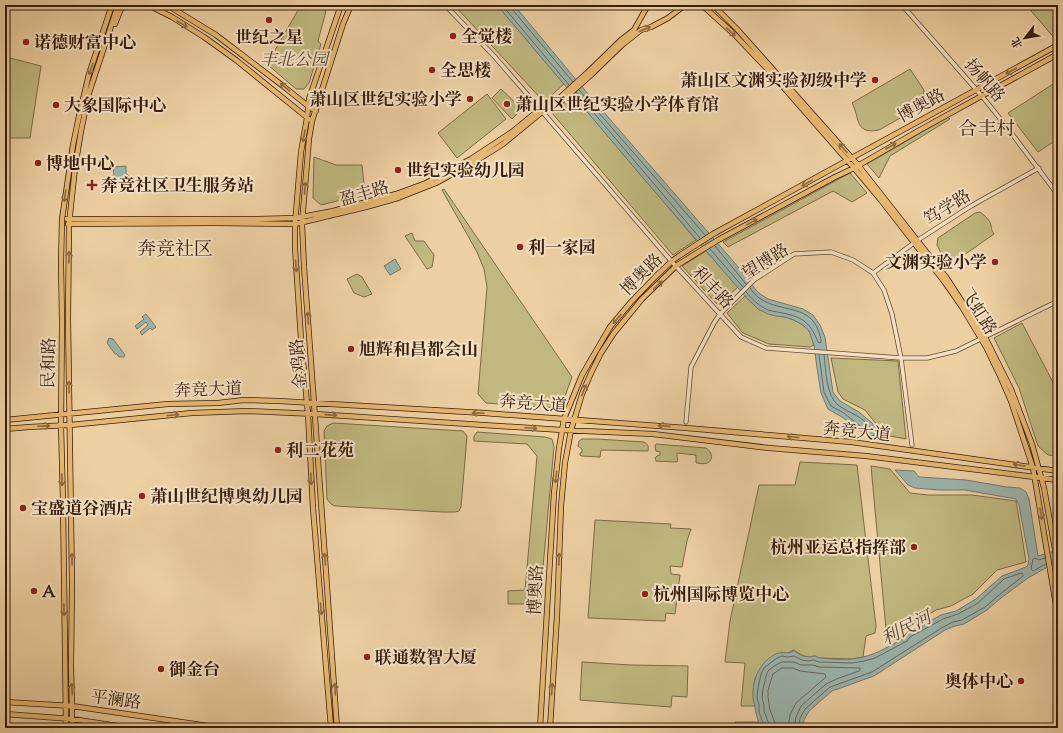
<svg xmlns="http://www.w3.org/2000/svg" width="1063" height="733" font-family="'Sorts Mill Goudy','Noto Serif SC',serif">
	<style>
		.green { fill: #c0b87f; stroke: #7c6a46 }
		.water { fill: #9bb5ad; stroke: #73786d }
		.lines { fill: none; stroke-linecap: round; stroke-linejoin: round }
		.shore { stroke: #69695c; stroke-width: 1 }
		.minor-casing { stroke: #644a32; stroke-width: 5 }
		.major-casing { stroke: #371d0c; stroke-width: 6 }
		.minor { stroke: #f3e0c3; stroke-width: 3.5 }
		.major { stroke: #e6b871; stroke-width: 4.5 }
		.oneway { stroke: #8e6a3e }
		.poi-dot { fill: #8f2418; stroke: #f3e0c3; stroke-width: 1.5 }
		.labels { text-anchor: middle; stroke-width: 4; stroke-linejoin: round; paint-order: stroke }
		.poi-label { font-size: 17px; font-weight: bold; fill: #371d0c; stroke: #f3e0c3; text-anchor: start }
		.park-label { font-size: 17px; font-style: italic; fill: #594429; stroke: #f3e0c3 }
		.street-label { font-size: 17px; fill: #371d0c; stroke: #f3e0c3 }
		.water-label { font-size: 18px; font-style: italic; fill: #554b3c; stroke: #f3e0c3 }
		.quarter-label { font-size: 19px; fill: #371d0c; stroke: #f3e0c3 }
	</style>
	<rect width="100%" height="100%" fill="#edd0a2"/>
	<filter id="stains"><feTurbulence type="fractalNoise" baseFrequency=".005" numOctaves="4"/><feColorMatrix values="0 0 0 0 .2 0 0 0 0 .09 0 0 0 0 .02 0 0 0 .5 -.17"/></filter>
	<radialGradient id="worn" r=".72"><stop offset=".6" stop-color="#630" stop-opacity="0"/><stop offset="1" stop-color="#630" stop-opacity=".3"/></radialGradient>
	<!-- green -->
	<path class="green" d="M301 5H318L326 11 318 41 321 44 309 83 304 89H296L267 64Z
		M454 5H497L564 84 544 102Z
		M1026 5H1058V39L1056 40Z
		M10 58 41 66 30 138H10L5 135 7 61Z
		M910 69 924 90 923 102 918 108 879 130C854 135 860 117 852 103Z
		M1058 81V139L1038 152 1008 113Z
		M501 89 522 109 512 119 492 98Z
		M487 94 506 119 457 158 438 133Z
		M573 95 696 240 673 255 552 113Z
		M948 117 950 119 890 156 879 178 867 164Z
		M314 157 336 165H362L365 194 321 205 313 198Z
		M850 173 867 193 852 202 833 191 728 247 723 242Z
		M444 189 572 377 561 407 552 408 486 403 478 394 487 287 484 269 477 252 442 190Z
		M980 212C984 215 990 220 991 225 992 229 991 230 994 234L954 262 952 259 946 257 941 253 937 245 938 238 975 213Z
		M412 233 415 241H424L434 255 432 267 427 269 405 236Z
		M706 251 738 287 718 305 682 266Z
		M357 274 362 277 372 294 364 297 354 293 347 279Z
		M745 296C751 303 758 309 767 313 773 316 778 316 785 317 793 319 803 324 809 331 812 335 813 341 814 345L810 347 769 344 743 333 727 313Z
		M1022 323 1058 392V456L1048 455 1038 446 1019 388 994 338Z
		M831 358 898 361 906 439 885 435 865 410 843 399 838 392Z
		M333 423 463 431 467 436 461 507 459 511 455 512H443L335 506 331 504 327 499 324 431 327 426Z
		M477 432 545 437 552 439 554 447 540 600 533 604H508V591L525 590 537 456 527 444 474 441V436Z
		M582 439H597L644 442C648 444 649 447 648 451H646L601 450 600 457 581 456 580 455V453L582 452V449L578 446 579 441Z
		M656 444 706 448C711 451 714 458 709 462 705 465 700 463 696 463V455L677 453V457L678 460 677 462 656 461 655 458 657 456 660 455V452L656 451 655 446Z
		M800 462 857 465 876 626 875 633 866 636 863 657 852 659 819 658 815 656C804 658 802 655 793 650L786 654 782 652C776 657 762 667 758 673 752 680 753 698 755 706H741L745 663 725 662 730 621 759 485H795Z
		M871 466 890 469 910 493 928 495H972L1016 501 1019 518 1026 562 997 570 973 594 951 606 936 610 887 640Z
		M595 520 671 524 670 528 691 529 687 541 682 567 670 566 671 574 680 575 675 614 666 613 665 621 588 618Z
		M582 662 631 665 688 666 687 697 672 696 671 707 580 700Z
		M735 722H759L761 728H708L734 726Z"/>
	<!-- water -->
	<path class="water" d="M497 5H514L588 94 740 269 756 290 760 294 768 299 803 309 813 315 820 325 825 337 833 392 840 401 859 412 872 423 882 436 863 435 862 432 842 417 828 409 821 393 817 368 814 345 809 331 803 325 794 320 785 317 776 316 768 314 758 309 745 296 638 172Z
		M126 166V173L135 182 128 190 120 182 115 183 113 167Z
		M395 259 401 269 390 275 384 266Z
		M146 314 156 327 152 330 150 328 142 335 140 332 148 325 146 322 137 329 135 326 144 319 142 317Z
		M109 338 113 339 125 355 124 357H119L117 354H115L107 343Z
		M895 470 914 471 919 477 966 480 1007 487 1020 488 1026 492 1029 499 1038 556 1058 550V561L1028 578 1001 598 987 610 964 624 955 626 945 630 874 676 832 691 809 711 804 720 803 728H761C759 723 757 718 756 713 755 712 755 708 755 707 755 704 753 701 753 698 752 681 759 663 774 655 780 651 786 654 792 652L793 650C801 656 805 658 815 656L820 658C834 659 849 661 863 657 878 654 892 644 905 638V635L941 615 956 611 976 599 1002 576 1026 567 1028 565 1029 559 1019 505 1016 499 965 490H939L915 488 908 485Z"/>
	<g class="lines">
		<!-- shore -->
		<path class="shore" d="M502 5 569 85
			M511 5 512 9 573 82
			M579 90 705 235
			M576 92 700 238
			M715 246 746 284
			M710 249 743 287
			M746 292C752 299 759 306 768 310 774 312 780 312 787 314 805 318 811 325 818 342L819 343 821 342C821 338 820 334 818 330 810 307 785 311 766 302 759 299 754 294 750 288
			M819 355 824 392 831 406 844 413 866 431H870L871 429C862 415 850 414 838 405 826 396 826 369 824 355
			M1045 558 1039 560 1035 558 1033 559 1031 569 1033 571 1046 564
			M765 728 759 712V705L757 698 758 688 761 674 764 668 777 658 782 656 787 657 794 656 802 660 808 661 814 660 819 662 852 663 864 661 875 658 907 641 910 637 943 619 958 614 978 603 1004 579 1021 573 1023 574V576L999 595 985 607 962 620 953 622 943 627 872 672 830 687 805 709 800 718 799 728
			M770 728 769 724 764 711V705L762 698 763 689 766 676 768 671 774 666 782 662H794L801 665H813L819 667 860 668V670L859 671 839 678 826 684 801 706 796 717 794 728
			M776 728 775 723 770 710 768 697V690L773 674 782 668H793L800 671 825 674 826 677 796 703 790 715 788 728"/>
		<defs>
			<path id="minor" d="M445 5 494 56 673 263 741 337 766 348 901 358H927L956 351 1058 301
				M902 5 981 95 1006 126 1058 195
				M873 273 918 240 971 206 1039 168
				M686 422 691 367 714 323 720 314 754 280 794 254 831 252 853 260 873 273 884 290 892 314 901 358 912 445"/>
			<path id="major" d="M148 5 172 17 204 37 236 60 309 119
				M167 5 216 35 283 86 308 106 316 111
				M702 5 735 35 771 73 854 168 880 199 943 280 962 307 986 347 1000 376 1011 401 1033 468 1058 617
				M713 5 737 29 858 165 946 277 985 337 1011 389 1032 444 1044 488 1058 566
				M115 24 121 9 127 5
				M67 219H258L296 218 333 211 396 194 426 183 471 159 512 132 540 109 555 102 587 73 621 40 634 30 648 5
				M68 224 214 223 295 224 366 207 398 198 436 183 476 161 503 144 542 112 557 105 591 75 622 45 641 30 651 27 668 18 685 5
				M5 420 168 404 218 403 244 400 279 401 484 413 686 428 851 442 1058 471
				M5 429 29 427 70 425 192 413 248 411 315 414 562 430 653 434 769 448 866 456 1011 474 1058 480
				M5 702 72 706 222 728
				M5 714 72 719 131 728
				M66 728 63 502 61 425 62 322 61 263 62 219 73 145 79 116 89 74 112 5
				M72 728V706L71 667 72 582 68 319 69 224 75 168 81 131 89 93 118 5
				M331 728 313 508 308 414 301 339 295 248V224L301 152 307 118 309 99 341 5
				M337 728 314 403 304 267 302 223 309 139 312 121 343 24 351 5
				M540 728 554 493 559 448 564 419 582 375 610 327 631 302 656 276 672 261 679 256 713 234 1058 45
				M550 728 557 616 561 506 565 463 571 430 576 414 582 394 591 373 601 353 614 333 642 299 676 266 700 251 718 240 835 177 854 168 918 131 1058 54"/>
		</defs>
		<!-- minor casing -->
		<use href="#minor" class="minor-casing"/>
		<!-- major casing -->
		<use href="#major" class="major-casing"/>
		<!-- minor -->
		<use href="#minor" class="minor"/>
		<!-- major -->
		<use href="#major" class="major"/>
	</g>
	<!-- one-way arrows -->
	<defs><path id="oneway-shaft" d="M-6 0H5M1.5-3L5.5 0L1.5 3" fill="none" stroke-width="1.6" stroke-linecap="round" stroke-linejoin="round"/></defs>
	<g class="oneway">
		<use href="#oneway-shaft" transform="translate(182 24) rotate(31)"/>
		<use href="#oneway-shaft" transform="translate(645 29) rotate(-24)"/>
		<use href="#oneway-shaft" transform="translate(731 32) rotate(43)"/>
		<use href="#oneway-shaft" transform="translate(91 69) rotate(109)"/>
		<use href="#oneway-shaft" transform="translate(1011 71) rotate(152)"/>
		<use href="#oneway-shaft" transform="translate(285 87) rotate(-141)"/>
		<use href="#oneway-shaft" transform="translate(304 136) rotate(100)"/>
		<use href="#oneway-shaft" transform="translate(891 146) rotate(-30)"/>
		<use href="#oneway-shaft" transform="translate(843 148) rotate(-132)"/>
		<use href="#oneway-shaft" transform="translate(807 183) rotate(151)"/>
		<use href="#oneway-shaft" transform="translate(305 188) rotate(-86)"/>
		<use href="#oneway-shaft" transform="translate(65 196) rotate(97)"/>
		<use href="#oneway-shaft" transform="translate(752 222) rotate(-28)"/>
		<use href="#oneway-shaft" transform="translate(69 257) rotate(-88)"/>
		<use href="#oneway-shaft" transform="translate(296 266) rotate(86)"/>
		<use href="#oneway-shaft" transform="translate(658 285) rotate(-43)"/>
		<use href="#oneway-shaft" transform="translate(308 318) rotate(-95)"/>
		<use href="#oneway-shaft" transform="translate(617 319) rotate(130)"/>
		<use href="#oneway-shaft" transform="translate(69 387) rotate(-91)"/>
		<use href="#oneway-shaft" transform="translate(584 390) rotate(-68)"/>
		<use href="#oneway-shaft" transform="translate(478 413) rotate(-178)"/>
		<use href="#oneway-shaft" transform="translate(173 415) rotate(-6)"/>
		<use href="#oneway-shaft" transform="translate(331 415) rotate(4)"/>
		<use href="#oneway-shaft" transform="translate(44 426) rotate(-4)"/>
		<use href="#oneway-shaft" transform="translate(664 426) rotate(-176)"/>
		<use href="#oneway-shaft" transform="translate(531 428) rotate(3)"/>
		<use href="#oneway-shaft" transform="translate(793 437) rotate(-175)"/>
		<use href="#oneway-shaft" transform="translate(1019 465) rotate(-170)"/>
		<use href="#oneway-shaft" transform="translate(556 477) rotate(96)"/>
		<use href="#oneway-shaft" transform="translate(311 479) rotate(87)"/>
		<use href="#oneway-shaft" transform="translate(62 480) rotate(88)"/>
		<use href="#oneway-shaft" transform="translate(1041 514) rotate(80)"/>
		<use href="#oneway-shaft" transform="translate(72 559) rotate(-91)"/>
		<use href="#oneway-shaft" transform="translate(325 559) rotate(-94)"/>
		<use href="#oneway-shaft" transform="translate(559 559) rotate(-88)"/>
		<use href="#oneway-shaft" transform="translate(321 609) rotate(85)"/>
		<use href="#oneway-shaft" transform="translate(64 610) rotate(89)"/>
		<use href="#oneway-shaft" transform="translate(72 689) rotate(-92)"/>
		<use href="#oneway-shaft" transform="translate(335 689) rotate(-94)"/>
		<use href="#oneway-shaft" transform="translate(552 689) rotate(-86)"/>
	</g>
	<!-- markers -->
	<g class="poi-dot">
		<circle cx="269" cy="20" r="4"/>
		<circle cx="453" cy="36" r="4"/>
		<circle cx="26" cy="42" r="4"/>
		<circle cx="432" cy="70" r="4"/>
		<circle cx="875" cy="80" r="4"/>
		<circle cx="470" cy="99" r="4"/>
		<circle cx="507" cy="104" r="4"/>
		<circle cx="56" cy="105" r="4"/>
		<circle cx="38" cy="163" r="4"/>
		<circle cx="398" cy="170" r="4"/>
		<path d="M90 179h4v4h4v4h-4v4h-4v-4h-4v-4h4z"/>
		<circle cx="520" cy="247" r="4"/>
		<circle cx="995" cy="262" r="4"/>
		<circle cx="351" cy="349" r="4"/>
		<circle cx="278" cy="450" r="4"/>
		<circle cx="142" cy="496" r="4"/>
		<circle cx="23" cy="508" r="4"/>
		<circle cx="914" cy="547" r="4"/>
		<circle cx="34" cy="591" r="4"/>
		<circle cx="645" cy="594" r="4"/>
		<circle cx="367" cy="657" r="4"/>
		<circle cx="161" cy="669" r="4"/>
		<circle cx="1021" cy="681" r="4"/>
	</g>
	<g class="labels">
		<!-- poi labels -->
		<g class="poi-label">
			<text x="461" y="42">全觉楼</text>
			<text x="269" y="43" text-anchor="middle">世纪之星</text>
			<text x="34" y="48">诺德财富中心</text>
			<text x="440" y="76">全思楼</text>
			<text x="867" y="86" text-anchor="end">萧山区文渊实验初级中学</text>
			<text x="462" y="105" text-anchor="end">萧山区世纪实验小学</text>
			<text x="515" y="110">萧山区世纪实验小学体育馆</text>
			<text x="64" y="111">大象国际中心</text>
			<text x="46" y="169">博地中心</text>
			<text x="406" y="176">世纪实验幼儿园</text>
			<text x="101" y="191">奔竞社区卫生服务站</text>
			<text x="528" y="253">利一家园</text>
			<text x="987" y="268" text-anchor="end">文渊实验小学</text>
			<text x="359" y="355">旭辉和昌都会山</text>
			<text x="286" y="456">利二花苑</text>
			<text x="150" y="502">萧山世纪博奥幼儿园</text>
			<text x="31" y="514">宝盛道谷酒店</text>
			<text x="906" y="553" text-anchor="end">杭州亚运总指挥部</text>
			<text x="42" y="597">A</text>
			<text x="653" y="600">杭州国际博览中心</text>
			<text x="375" y="663">联通数智大厦</text>
			<text x="169" y="675">御金台</text>
			<text x="1013" y="687" text-anchor="end">奥体中心</text>
		</g>
		<!-- park labels -->
		<g class="park-label">
			<text x="294" y="65">丰北公园</text>
		</g>
		<!-- street labels -->
		<g class="street-label">
			<text transform="translate(985 80) rotate(49)" y="6">扬帆路</text>
			<text transform="translate(921 105) rotate(-29)" y="6">博奥路</text>
			<text transform="translate(364 193) rotate(-16)" y="6">盈丰路</text>
			<text transform="translate(947 207) rotate(-32)" y="6">笃学路</text>
			<text transform="translate(765 261) rotate(-32)" y="6">望博路</text>
			<text transform="translate(641 274) rotate(-45)" y="6">博奥路</text>
			<text transform="translate(713 287) rotate(47)" y="6">利丰路</text>
			<text transform="translate(979 311) rotate(58)" y="6">飞虹路</text>
			<text transform="translate(48 363) rotate(-89)" y="6">民和路</text>
			<text transform="translate(298 364) rotate(-95)" y="6">金鸡路</text>
			<text transform="translate(208 389) rotate(-2)" y="6">奔竞大道</text>
			<text transform="translate(533 403) rotate(4)" y="6">奔竞大道</text>
			<text transform="translate(857 431) rotate(6)" y="6">奔竞大道</text>
			<text transform="translate(535 590) rotate(-87)" y="6">博奥路</text>
			<text transform="translate(116 699) rotate(8)" y="6">平澜路</text>
		</g>
		<!-- water labels -->
		<g class="water-label">
			<text transform="translate(906 628) rotate(-27)" y="6">利民河</text>
		</g>
		<!-- quarter labels -->
		<g class="quarter-label">
			<text x="987" y="135">合丰村</text>
			<text x="175" y="255">奔竞社区</text>
		</g>
	</g>
	<!-- margin -->
	<rect width="1063" height="733" fill="none" stroke="#edd0a2" stroke-width="20"/>
	<rect x="6" y="6" width="1051" height="721" fill="none" stroke="#371d0c" stroke-width="2"/>
	<rect x="10" y="10" width="1043" height="713" fill="none" stroke="#371d0c"/>
	<!-- north arrow -->
	<g transform="translate(1025 38) rotate(239)" stroke="#f3e0c3" stroke-width="3" paint-order="stroke">
	<path d="M0-3L7 15L0 10L-7 15Z" fill="#371d0c"/>
	<text y="-6" font-size="11" font-weight="bold" text-anchor="middle" fill="#371d0c">北</text>
	</g>
	<rect width="100%" height="100%" filter="url(#stains)"/>
	<rect width="100%" height="100%" fill="url(#worn)"/>
</svg>
